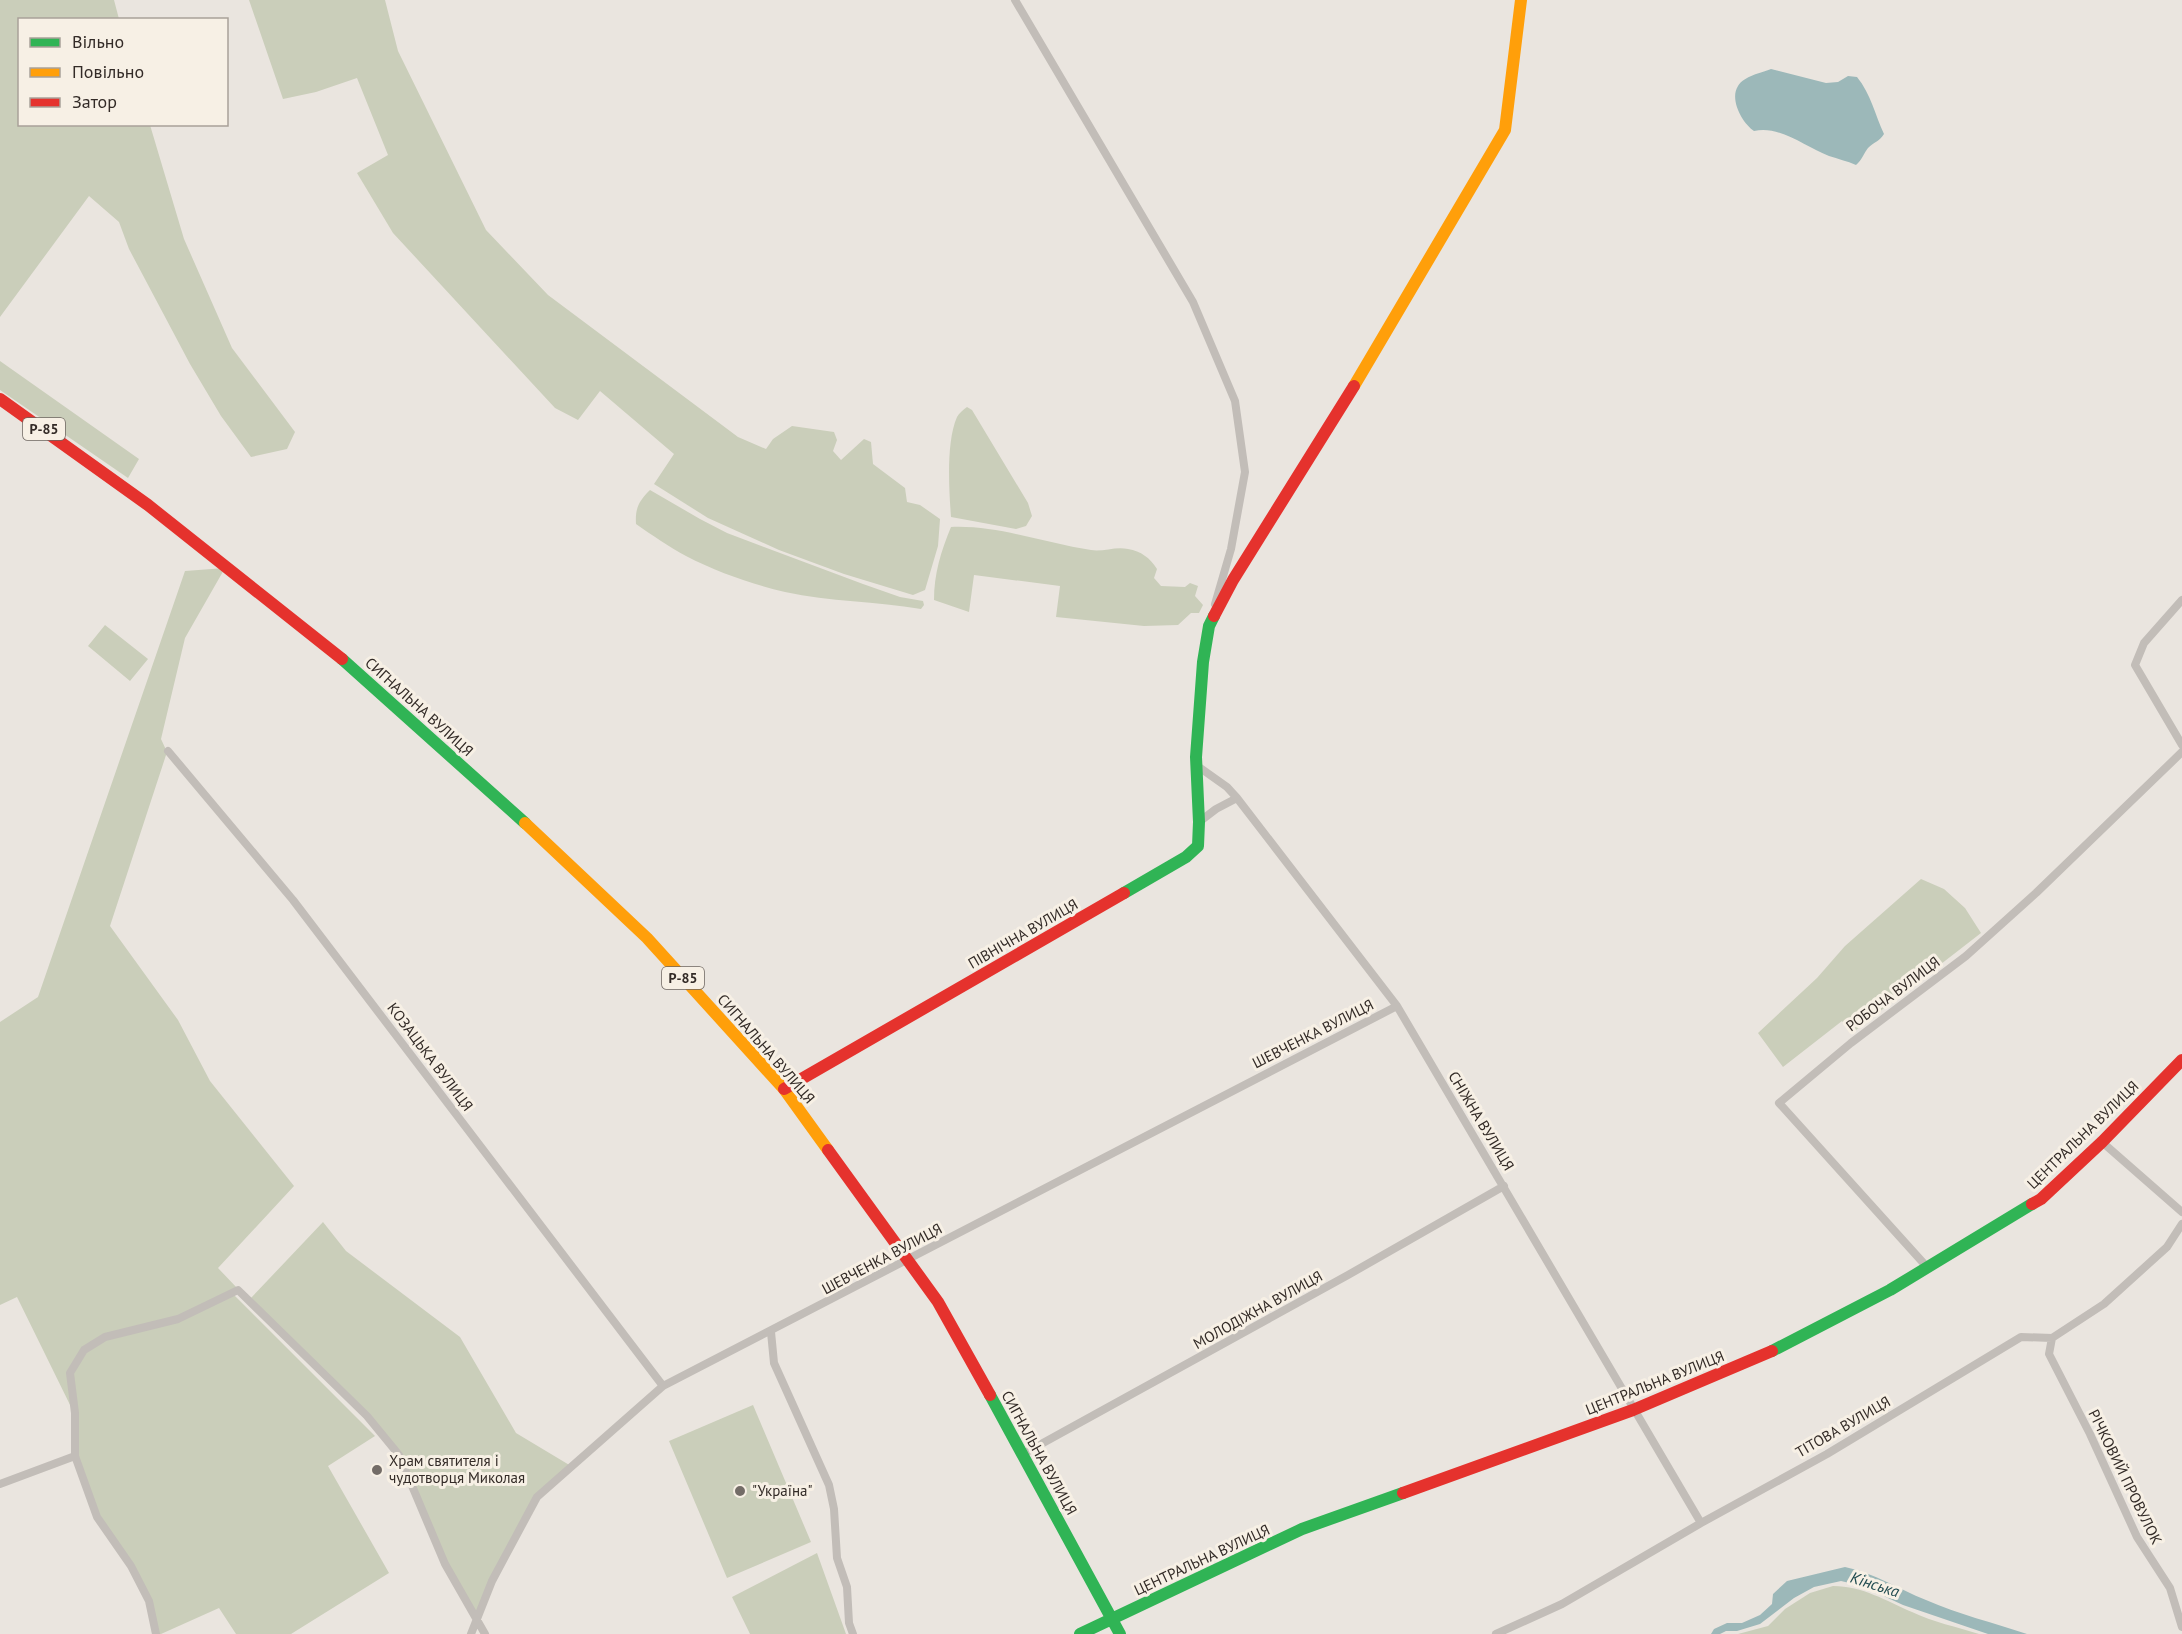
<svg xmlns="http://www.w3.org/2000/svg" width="2182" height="1634" font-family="'PT Sans',sans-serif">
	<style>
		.green { fill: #caceba }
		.water { fill: #9cb8b9 }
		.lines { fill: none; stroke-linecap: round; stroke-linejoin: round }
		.street { stroke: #c2bdb8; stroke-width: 8 }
		.fast { stroke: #30b455; stroke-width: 12 }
		.slow { stroke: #ff9f0a; stroke-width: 12 }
		.jam { stroke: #e5322d; stroke-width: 12 }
		.poi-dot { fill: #736c67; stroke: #f7f0e5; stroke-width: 2 }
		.labels { text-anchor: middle; stroke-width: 6; stroke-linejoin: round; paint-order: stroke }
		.shield { fill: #f7f0e5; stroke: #6e6660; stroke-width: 1.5 }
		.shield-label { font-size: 14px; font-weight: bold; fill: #332b27 }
		.street-label { font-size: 15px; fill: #332b27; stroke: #f7f0e5 }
		.poi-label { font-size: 15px; fill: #332b27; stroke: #f7f0e5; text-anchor: start }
		.water-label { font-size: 16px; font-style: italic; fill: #204b50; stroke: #f7f0e5 }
	</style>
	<rect width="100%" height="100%" fill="#eae5df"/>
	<!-- green -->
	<path class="green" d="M0 0H114L119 19 20 20V124L150 125 184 239 232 348 295 432 287 449 251 457 221 416 190 364 129 249 119 222 89 196 0 317Z
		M249 0H385L398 51 486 230 548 295 738 437 766 449 773 439 792 426 834 432 837 440 833 451 841 460 864 439 871 442 873 464 905 488 907 502 920 505 940 519 938 546 925 590 913 595 844 574 779 550 708 518 654 484 674 454 600 391 578 420 555 408 393 233 357 173 388 155 357 78 316 92 283 99Z
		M0 361 139 459 128 478 0 390Z
		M967 407 972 410 1028 503 1032 516 1026 526 1016 529 951 517C949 489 946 442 957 417 959 413 963 410 967 407Z
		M650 490 700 519 727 533 863 584 900 597 923 601 924 605 921 609C876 601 830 602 785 592 751 584 717 572 686 556 669 547 652 535 636 524 635 508 639 501 650 490Z
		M951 527C998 525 1045 543 1091 550 1103 552 1116 546 1128 549 1141 551 1150 558 1157 569L1154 578 1161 586 1185 587 1190 583 1198 586 1195 596 1203 605 1199 613H1191L1178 625 1144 626 1056 617 1060 586 974 575 969 612 934 600C934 574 941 551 951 527Z
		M225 568 185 638 161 739 167 752 110 926 178 1020 210 1081 294 1186 218 1268 238 1289 178 1318 105 1336 83 1350 69 1373 74 1413 17 1297 0 1305V1022L38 997 185 571Z
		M105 625 148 659 130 681 88 646Z
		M1921 879 1944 889 1965 908 1981 933 1852 1033 1842 1021 1783 1067 1758 1033 1817 978 1845 946Z
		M323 1222 346 1251 460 1337 516 1433 571 1466 536 1496 477 1618 446 1564 400 1454 250 1299Z
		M233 1294 375 1436 328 1466 389 1573 291 1634H236L219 1608 161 1634H157L150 1600 98 1517 75 1456 71 1373 84 1351 106 1338 178 1319Z
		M753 1405 811 1542 727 1578 669 1441Z
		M817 1553 846 1634H750L732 1597Z
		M1833 1586C1863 1586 1886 1601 1912 1612 1933 1622 1957 1627 1979 1634H1738L1768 1626 1785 1609 1810 1593Z"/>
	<!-- water -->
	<path class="water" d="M1771 69 1826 83 1838 82 1848 76 1857 77C1871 94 1875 115 1884 134 1880 141 1874 142 1868 148 1864 153 1862 160 1856 165 1847 161 1838 159 1829 156 1805 147 1780 125 1754 131 1743 124 1729 100 1738 86 1744 76 1761 73 1771 69Z
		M1845 1567C1875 1573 1898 1589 1926 1600 1958 1614 1994 1623 2027 1634H1988L1903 1605 1862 1586 1841 1581 1814 1587 1794 1598 1760 1624 1737 1631H1726L1720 1634H1711L1714 1629 1727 1623H1742L1760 1615 1772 1604 1773 1594 1787 1581Z"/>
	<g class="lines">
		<!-- street -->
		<path class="street" d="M1015 0 1193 302 1235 401 1245 472 1231 549 1215 604
			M2182 600 2144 643 2135 665 2182 745
			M168 751 293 900 663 1386
			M1196 765 1227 787 1237 798 1397 1006 1701 1523
			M1199 822 1216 809 1237 798
			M2102 1142 2182 1212
			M1927 1267 1779 1103 1851 1043 1966 956 2036 893 2182 752
			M771 1332 774 1363 829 1485 834 1509 837 1558 847 1587 849 1623 853 1634
			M2052 1338 2049 1354 2090 1434 2137 1537 2170 1588 2182 1627
			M1023 1454 1348 1275 1504 1186
			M0 1484 75 1456
			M156 1634 149 1601 131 1566 97 1517 75 1456V1413L70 1373 84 1350 105 1337 178 1319 238 1290 367 1416 399 1455 445 1564 485 1634
			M471 1634 492 1581 537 1497 663 1386 1397 1006
			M1496 1634 1562 1604 1701 1523 1827 1454 2021 1337 2052 1338 2104 1304 2167 1247 2182 1224"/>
		<!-- fast -->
		<path class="fast" d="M342 659 525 823
			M1124 893 1186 857 1198 846 1199 822 1196 757 1203 662 1209 626 1214 616
			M1772 1351 1890 1290 2032 1204
			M990 1395 1120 1634
			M1080 1634 1302 1529 1403 1493"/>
		<!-- slow -->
		<path class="slow" d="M1354 386 1505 130 1521 0
			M525 823 647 938 784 1089 828 1150"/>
		<!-- jam -->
		<path class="jam" d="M0 399 148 505 342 659
			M1214 616 1233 580 1354 386
			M784 1089 1124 893
			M828 1150 938 1302 990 1395
			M2032 1204 2041 1199 2102 1142 2182 1060
			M1403 1493 1633 1410 1772 1351"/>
	</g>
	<!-- markers -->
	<g class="poi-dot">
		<circle cx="377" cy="1470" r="6"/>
		<circle cx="740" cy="1491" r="6"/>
	</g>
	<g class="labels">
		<!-- shield labels -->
		<g class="shield">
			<rect x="23" y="418" width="42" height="22" rx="4.5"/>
			<rect x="662" y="967" width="42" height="22" rx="4.5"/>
		</g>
		<g class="shield-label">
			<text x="44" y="434">Р-85</text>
			<text x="683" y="983">Р-85</text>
		</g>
		<!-- street labels -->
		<g class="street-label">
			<text transform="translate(419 707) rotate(42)" y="5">СИГНАЛЬНА ВУЛИЦЯ</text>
			<text transform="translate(1023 934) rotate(-30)" y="5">ПІВНІЧНА ВУЛИЦЯ</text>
			<text transform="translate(1893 994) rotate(-37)" y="5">РОБОЧА ВУЛИЦЯ</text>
			<text transform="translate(1313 1034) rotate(-27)" y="5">ШЕВЧЕНКА ВУЛИЦЯ</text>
			<text transform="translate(766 1049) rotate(49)" y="5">СИГНАЛЬНА ВУЛИЦЯ</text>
			<text transform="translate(430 1057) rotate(53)" y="5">КОЗАЦЬКА ВУЛИЦЯ</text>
			<text transform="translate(1481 1121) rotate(59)" y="5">СНІЖНА ВУЛИЦЯ</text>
			<text transform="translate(2083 1135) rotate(-44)" y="5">ЦЕНТРАЛЬНА ВУЛИЦЯ</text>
			<text transform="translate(882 1259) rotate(-28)" y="5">ШЕВЧЕНКА ВУЛИЦЯ</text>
			<text transform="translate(1258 1310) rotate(-29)" y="5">МОЛОДІЖНА ВУЛИЦЯ</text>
			<text transform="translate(1655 1383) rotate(-22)" y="5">ЦЕНТРАЛЬНА ВУЛИЦЯ</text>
			<text transform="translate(1843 1427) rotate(-30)" y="5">ТІТОВА ВУЛИЦЯ</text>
			<text transform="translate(1039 1453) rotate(61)" y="5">СИГНАЛЬНА ВУЛИЦЯ</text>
			<text transform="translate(2125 1477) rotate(64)" y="5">РІЧКОВИЙ ПРОВУЛОК</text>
			<text transform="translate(1202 1560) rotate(-25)" y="5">ЦЕНТРАЛЬНА ВУЛИЦЯ</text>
		</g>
		<!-- poi labels -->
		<g class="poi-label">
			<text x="389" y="1466">Храм святителя і<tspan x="389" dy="17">чудотворця Миколая</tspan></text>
			<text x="752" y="1496">"Україна"</text>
		</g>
		<!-- water labels -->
		<g class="water-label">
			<text transform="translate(1875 1584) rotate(18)" y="6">Кінська</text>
		</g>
	</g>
	<!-- legend -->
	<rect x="18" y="18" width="210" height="108" fill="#f7f0e5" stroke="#a9a199" stroke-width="1.5"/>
	<rect x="30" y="38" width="30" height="9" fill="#30b455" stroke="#a9a199" stroke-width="1.5"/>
	<text x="72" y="48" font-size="18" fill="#332b27">Вільно</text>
	<rect x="30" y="68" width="30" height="9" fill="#ff9f0a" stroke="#a9a199" stroke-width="1.5"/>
	<text x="72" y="78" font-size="18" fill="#332b27">Повільно</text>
	<rect x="30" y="98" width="30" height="9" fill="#e5322d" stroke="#a9a199" stroke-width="1.5"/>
	<text x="72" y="108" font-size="18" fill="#332b27">Затор</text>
</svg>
